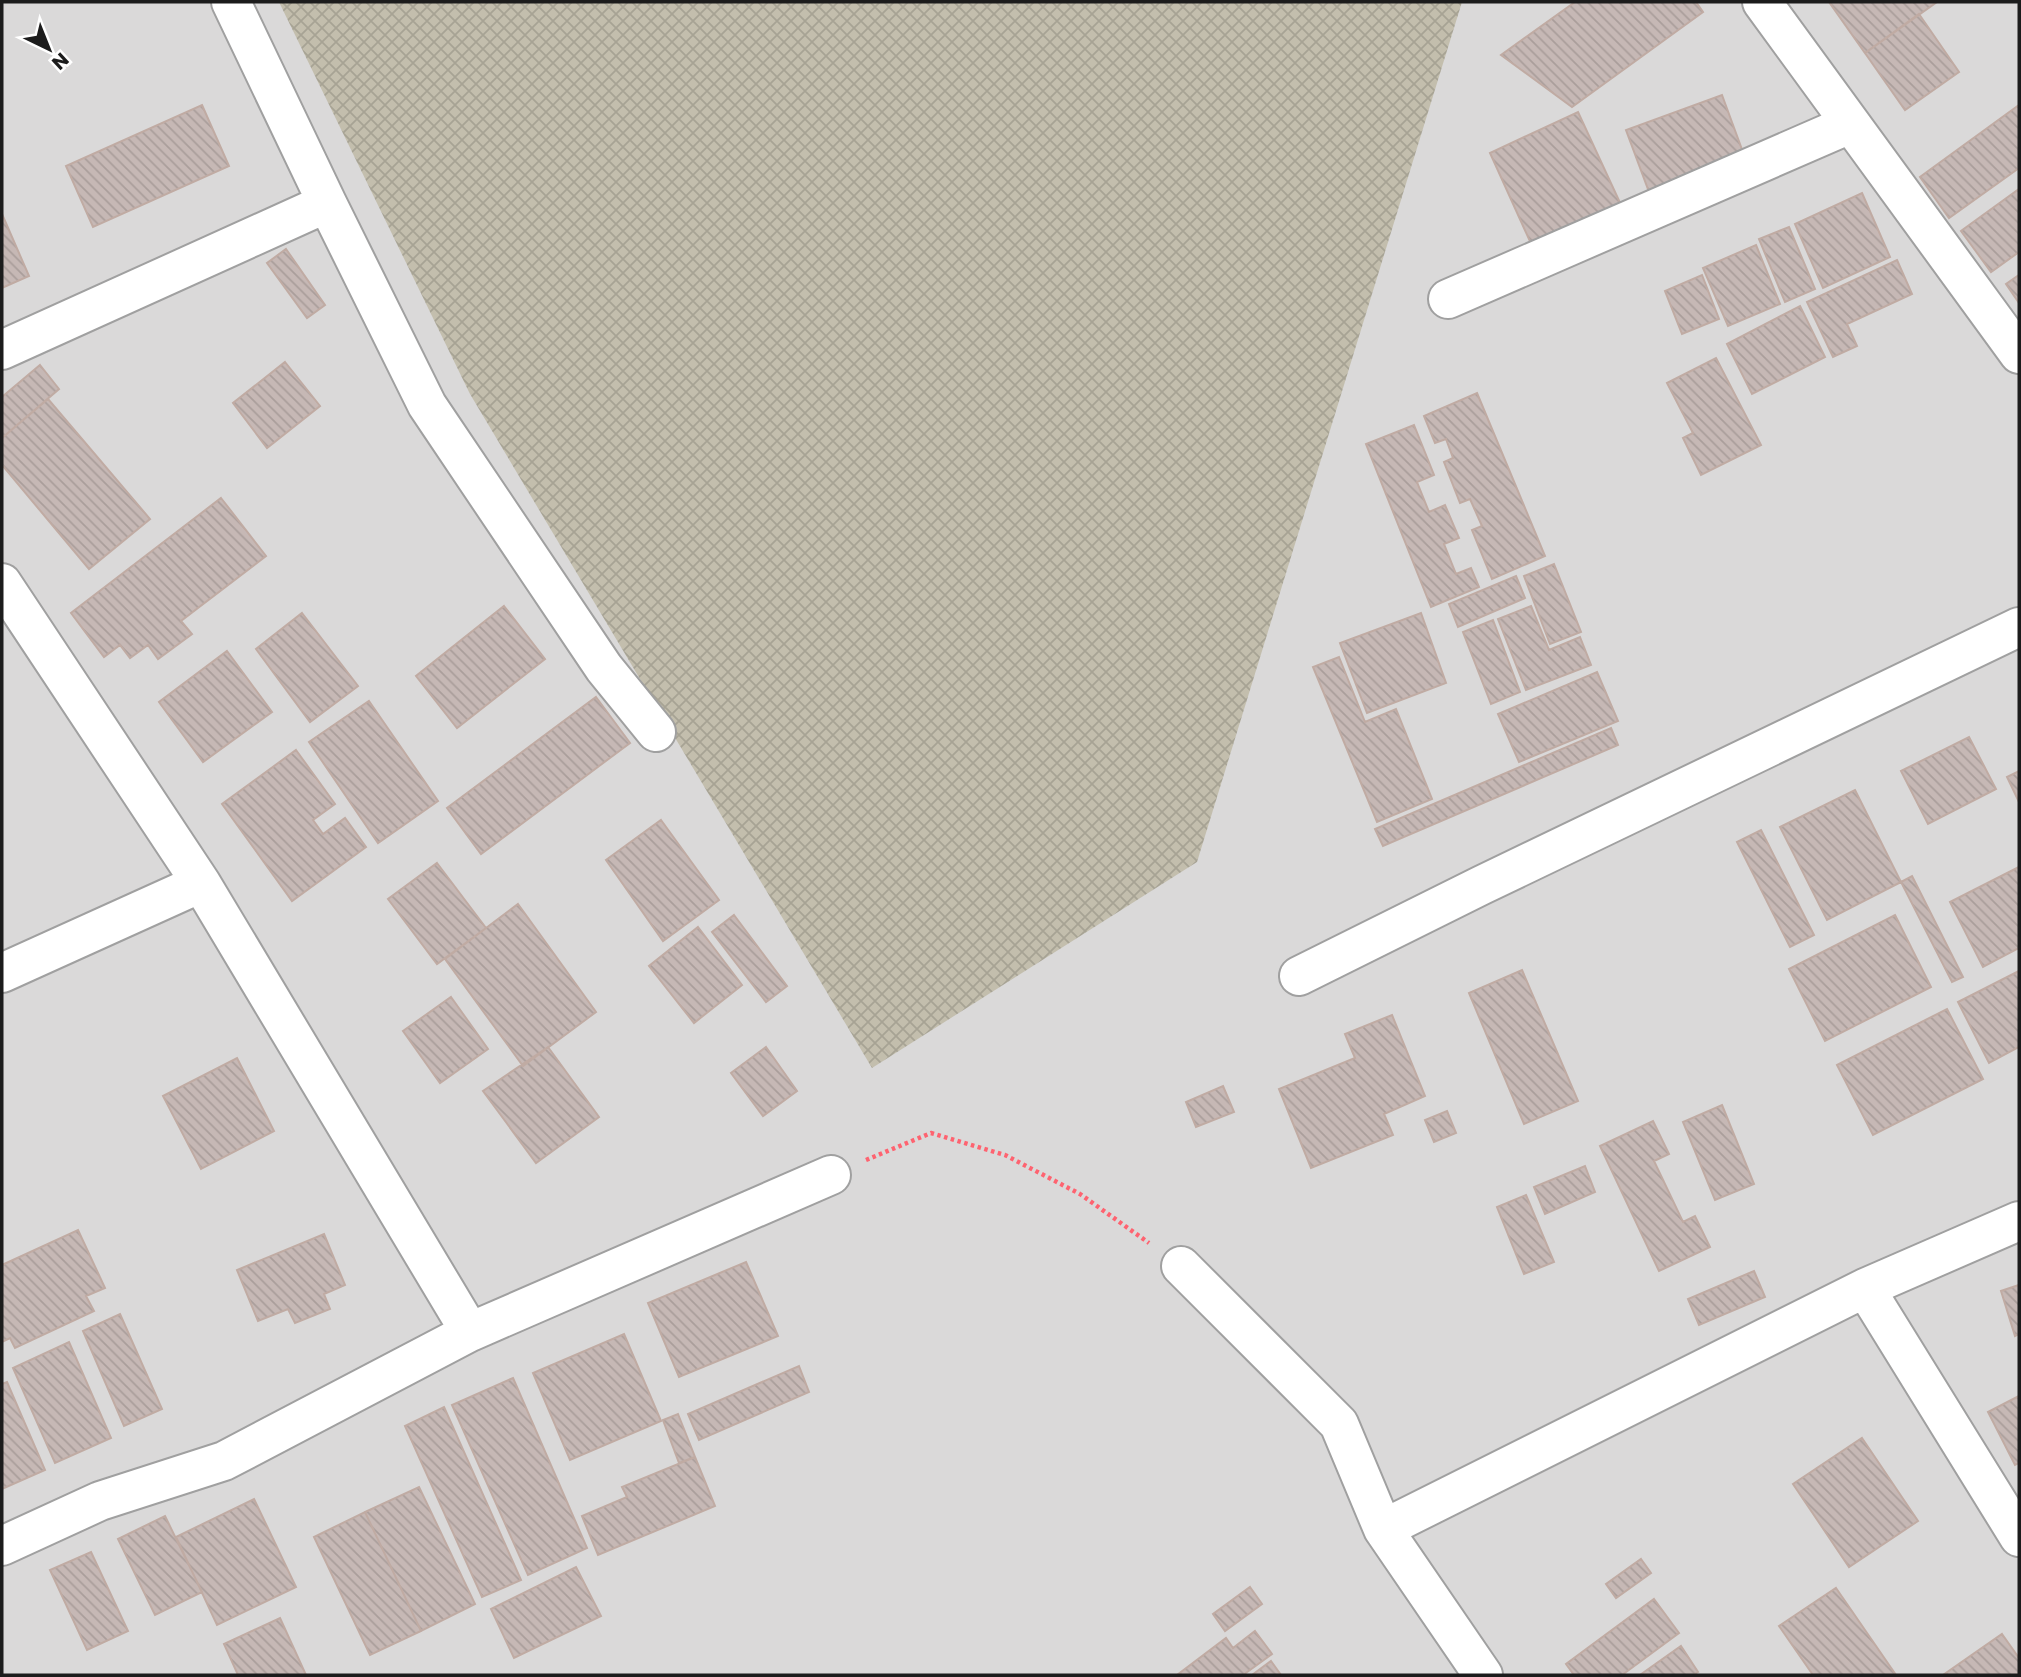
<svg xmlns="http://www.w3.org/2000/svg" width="2021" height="1677" font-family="Poppins,sans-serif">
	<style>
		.residential { fill: #dad9d9 }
		.construction { fill: url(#construction-cross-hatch) }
		.building { fill: url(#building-back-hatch); stroke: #c0aba3; stroke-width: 2 }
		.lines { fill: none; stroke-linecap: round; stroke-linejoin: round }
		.minor-casing { stroke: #a0a0a0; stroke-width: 42 }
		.path { stroke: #fe6370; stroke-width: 4.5; stroke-dasharray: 3.5 3.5; stroke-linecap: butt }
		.minor { stroke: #fff; stroke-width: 38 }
	</style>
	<defs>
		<pattern id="construction-cross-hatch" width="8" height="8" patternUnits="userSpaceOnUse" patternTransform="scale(1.75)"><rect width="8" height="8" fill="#c3bead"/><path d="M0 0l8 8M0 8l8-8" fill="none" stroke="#a7a394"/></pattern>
		<pattern id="building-back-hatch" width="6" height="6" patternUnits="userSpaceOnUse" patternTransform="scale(1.75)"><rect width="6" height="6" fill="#c6b8b5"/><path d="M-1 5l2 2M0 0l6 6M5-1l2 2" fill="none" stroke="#aa9e9b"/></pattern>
	</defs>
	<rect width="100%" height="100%" fill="#eee7e1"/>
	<!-- residential -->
	<path class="residential" d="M2 2H2019V1675H2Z"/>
	<!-- construction -->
	<path class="construction" d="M279 2H1462L1197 862 872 1068 470 394Z"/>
	<!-- building -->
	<path class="building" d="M1575 2H1696L1703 12 1572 107 1501 55Z
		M1829 2H1937L1865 53Z
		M1919 14 1959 72 1905 110 1865 53Z
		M1722 95 1748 166 1652 200 1626 130Z
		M202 105 229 166 93 227 66 166Z
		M2019 105V168L1949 218 1920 177Z
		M1578 112 1622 207 1533 248 1490 153Z
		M2019 189V252L1991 272 1961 231Z
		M1862 193 1890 257 1823 288 1795 224Z
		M2 214 29 276 2 288Z
		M1789 227 1815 289 1785 302 1759 239Z
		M1756 245 1780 304 1728 326 1703 268Z
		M286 249 325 305 307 318 267 263Z
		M1897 260 1912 294 1847 324 1857 346 1833 357 1807 302Z
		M1702 275 1719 319 1682 334 1665 291Z
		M2019 275V303L2006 284Z
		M1800 306 1825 357 1752 394 1727 344Z
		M1716 358 1761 445 1701 475 1683 438 1693 433 1667 383Z
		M285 362 320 406 267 448 233 403Z
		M40 365 59 389 2 438V397Z
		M1477 393 1545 556 1492 579 1472 530 1482 526 1470 499 1460 503 1444 462 1453 458 1446 439 1435 443 1424 416Z
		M48 399 150 519 89 569 2 465V438Z
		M1414 425 1434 475 1417 482 1429 512 1445 505 1459 538 1444 544 1456 574 1471 568 1479 587 1431 607 1366 444Z
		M221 498 266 556 181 621 192 634 158 659 148 645 130 658 120 645 104 657 71 613Z
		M1554 564 1581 632 1550 644 1524 576Z
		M1516 576 1525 598 1458 627 1449 604Z
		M504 606 545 659 457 728 416 676Z
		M1531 606 1549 650 1580 637 1591 665 1526 690 1498 619Z
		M302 613 358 686 310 722 256 649Z
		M1421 613 1446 683 1367 713 1340 643Z
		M1493 620 1520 692 1491 704 1463 632Z
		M227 651 272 712 203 762 159 702Z
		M1339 657 1365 722 1396 709 1432 799 1377 822 1313 667Z
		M1597 672 1618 721 1519 762 1498 714Z
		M596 697 630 743 481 854 447 808Z
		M369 701 438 801 378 843 309 742Z
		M1611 728 1618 745 1383 846 1375 829Z
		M1969 737 1996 789 1928 824 1901 771Z
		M296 750 335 804 313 820 323 834 345 818 366 847 292 901 222 804Z
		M2019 771V802L2007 777Z
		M1855 790 1901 882 1827 920 1780 827Z
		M661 820 719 900 663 941 606 860Z
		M1761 830 1814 935 1790 947 1737 842Z
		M437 863 486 928 437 964 388 899Z
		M2019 867V948L1983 967 1950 902Z
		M1912 876 1963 977 1952 982 1901 882Z
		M518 904 596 1012 523 1066 445 959Z
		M734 915 787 986 766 1002 712 932Z
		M1895 915 1931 987 1825 1041 1789 969Z
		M698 927 742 985 694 1023 649 966Z
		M1522 970 1578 1101 1524 1124 1469 993Z
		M2019 971V1047L1989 1063 1958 1002Z
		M451 997 488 1049 440 1083 403 1031Z
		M1947 1009 1983 1079 1873 1135 1837 1065Z
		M1392 1015 1425 1096 1384 1114 1393 1135 1311 1168 1279 1089 1355 1058 1345 1034Z
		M548 1047 599 1117 536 1163 483 1091Z
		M766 1047 797 1091 763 1116 731 1073Z
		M237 1058 274 1131 201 1169 163 1096Z
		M1223 1086 1234 1112 1196 1127 1186 1102Z
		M1722 1105 1754 1184 1715 1200 1683 1122Z
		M1447 1111 1456 1133 1434 1142 1425 1120Z
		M1653 1121 1669 1154 1654 1161 1683 1222 1695 1216 1710 1247 1659 1271 1600 1146Z
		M1585 1166 1595 1192 1545 1214 1534 1187Z
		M1526 1195 1554 1262 1524 1274 1497 1207Z
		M78 1230 105 1288 86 1296 94 1311 15 1348 10 1338 2 1342V1265Z
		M324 1234 345 1285 324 1294 330 1309 295 1323 288 1309 258 1321 237 1270Z
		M746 1262 778 1336 679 1377 648 1303Z
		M1754 1271 1765 1297 1699 1325 1688 1299Z
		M2019 1285V1334L2015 1336 2001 1291Z
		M120 1314 162 1409 124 1426 83 1331Z
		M624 1334 661 1421 570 1460 533 1373Z
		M69 1342 111 1438 55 1463 13 1368Z
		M799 1366 809 1392 699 1440 688 1414Z
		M513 1378 587 1548 528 1575 452 1405Z
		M7 1382 45 1470 2 1489V1384Z
		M2019 1396V1463L2015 1465 1988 1412Z
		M444 1407 521 1580 482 1597 405 1426Z
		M678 1414 695 1457 679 1463 663 1420Z
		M1862 1438 1918 1521 1849 1567 1793 1484Z
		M695 1457 715 1506 598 1555 582 1516 627 1497 622 1487Z
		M419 1487 475 1604 421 1631 365 1512Z
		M254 1499 296 1587 217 1625 176 1537Z
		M365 1512 421 1631 370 1655 314 1537Z
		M165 1516 202 1592 155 1615 118 1539Z
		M91 1552 128 1631 87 1650 50 1570Z
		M1641 1559 1651 1573 1616 1598 1606 1584Z
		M576 1567 601 1616 514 1658 491 1609Z
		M1250 1587 1262 1604 1225 1631 1213 1614Z
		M1836 1588 1896 1675H1813L1779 1626Z
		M1654 1599 1679 1633 1622 1675H1574L1566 1664Z
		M280 1618 306 1675H238L224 1644Z
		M1255 1631 1272 1654 1243 1675H1177L1226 1638 1233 1648Z
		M2002 1634 2019 1658V1675H1943Z
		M1681 1646 1698 1672 1693 1675H1640Z
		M1271 1661 1281 1675H1252Z"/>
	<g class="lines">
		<defs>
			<path id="minor" d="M231 2 327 203 427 405 604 668 656 732
				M1762 2 2019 354
				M1448 299 1850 124
				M2 350 327 203
				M2 583 201 883 470 1332
				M2 973 201 883
				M1299 976 1482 885 2019 627
				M1181 1266 1339 1424 1383 1529 1483 1675
				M1865 1288 2019 1537
				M1383 1529 1865 1288 2019 1221
				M2 1546 100 1501 224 1461 470 1332 831 1175"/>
		</defs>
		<!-- minor casing -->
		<use href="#minor" class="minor-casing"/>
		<!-- path -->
		<path class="path" d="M866 1160 931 1133 1005 1155 1080 1194 1149 1243"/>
		<!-- minor -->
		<use href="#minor" class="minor"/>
	</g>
	<!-- border -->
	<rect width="2021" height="1677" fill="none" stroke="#1c1c1c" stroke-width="7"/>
	<!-- north arrow -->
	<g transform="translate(49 49) rotate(137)" stroke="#ffffff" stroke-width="5" paint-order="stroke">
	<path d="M0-5L12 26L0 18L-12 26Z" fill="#1c1c1c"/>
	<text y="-10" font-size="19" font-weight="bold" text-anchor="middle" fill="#1c1c1c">N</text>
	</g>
</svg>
